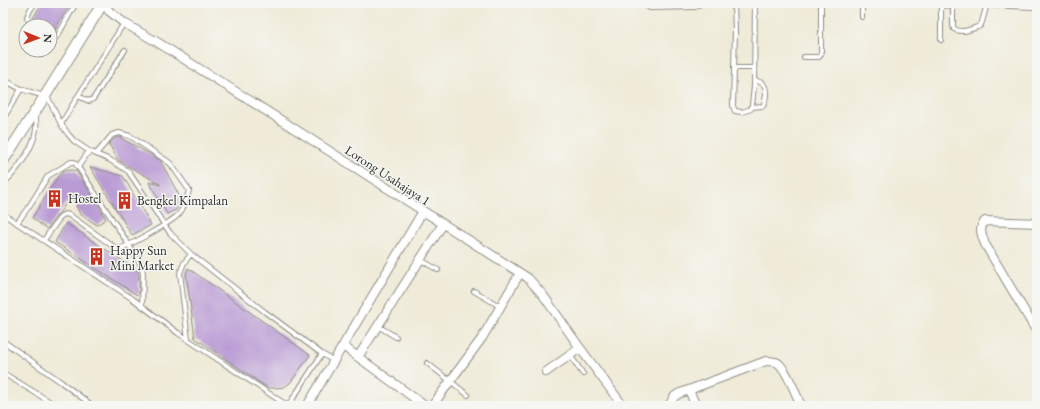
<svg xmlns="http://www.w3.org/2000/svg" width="1040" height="409" font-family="'EB Garamond',serif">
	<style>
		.building { fill: #b99bd4 }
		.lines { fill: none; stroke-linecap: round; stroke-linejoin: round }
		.service-casing { stroke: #8d8b82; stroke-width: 6 }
		.minor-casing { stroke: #8d8b82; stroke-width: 10 }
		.tertiary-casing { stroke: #8d8b82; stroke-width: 12 }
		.service { stroke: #fff; stroke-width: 4 }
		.minor { stroke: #fff; stroke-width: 8 }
		.tertiary { stroke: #fff; stroke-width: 10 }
		.labels { text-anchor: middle; stroke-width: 3; stroke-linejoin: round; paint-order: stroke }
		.street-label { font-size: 13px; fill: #2b2b2b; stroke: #f6f6f2 }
		.poi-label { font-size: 13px; fill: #2b2b2b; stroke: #f6f6f2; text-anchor: start }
	</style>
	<rect width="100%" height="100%" fill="#f6f6f2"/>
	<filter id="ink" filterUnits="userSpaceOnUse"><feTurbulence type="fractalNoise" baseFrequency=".025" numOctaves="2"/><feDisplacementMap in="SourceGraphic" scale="8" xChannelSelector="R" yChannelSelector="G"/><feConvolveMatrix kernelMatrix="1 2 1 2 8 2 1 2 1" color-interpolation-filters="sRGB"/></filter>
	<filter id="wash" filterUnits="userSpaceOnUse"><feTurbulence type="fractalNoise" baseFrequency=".012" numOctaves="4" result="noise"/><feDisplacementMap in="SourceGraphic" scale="16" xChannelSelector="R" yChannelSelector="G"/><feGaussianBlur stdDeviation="0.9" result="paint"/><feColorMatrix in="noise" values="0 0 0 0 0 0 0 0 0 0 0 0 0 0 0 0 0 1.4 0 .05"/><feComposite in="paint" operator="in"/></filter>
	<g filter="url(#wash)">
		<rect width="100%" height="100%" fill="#efebd8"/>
		<g id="blocks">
			<!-- building -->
			<path class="building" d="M42 3H71L54 31 50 29V26H45L33 18Z
				M3 83 9 86 3 96Z
				M117 137H119L160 160 181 199 176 210 167 214 149 182 160 185V184L118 160 109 144 113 140Z
				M90 167 123 176 151 225 132 235Z
				M72 170 76 171 98 204 106 219 97 225 80 214 76 206 77 205 75 203 71 196 60 212 58 214 47 229 32 218 59 175 65 171Z
				M66 223 138 271 139 279V293L137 295 55 242Z
				M188 268 310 355 290 383 284 387 276 388H268L195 338 186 273Z"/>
		</g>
	</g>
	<g filter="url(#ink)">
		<use href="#blocks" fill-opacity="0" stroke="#8d8b82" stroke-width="1"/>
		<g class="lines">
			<defs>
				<path id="service" d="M35 3 30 10 27 17 29 21 36 26
					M646 3 647 6 650 8 695 7 698 6 699 3
					M734 3 735 31 733 106 735 111 742 112 751 109 752 105 754 86 755 3
					M953 3V26L954 29C962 34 971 29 980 26L982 22 987 4
					M862 17V3
					M50 37 51 38 56 37 58 35 76 3
					M941 40V6L953 5
					M804 57H819L821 54V3
					M734 68H754
					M3 79C10 83 16 87 24 90 30 92 44 95 48 98L61 124 78 96 124 23
					M78 96 89 101 93 99 125 50
					M751 107 763 106C766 101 768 88 763 84 761 82 757 81 754 80
					M3 119 21 89
					M61 124 68 134 74 141 89 151 110 160 128 171 170 233 191 254 265 312 322 354 334 361
					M78 167 89 151
					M3 183 6 181C21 166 42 137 35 114
					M3 214 133 299 178 333 288 406
					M17 223 30 205 48 176 71 162H74L78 167 129 245 141 265 143 273 142 306
					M44 240 61 216 65 214 69 215 117 249C127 248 173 221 179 214 185 206 187 199 189 190L170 163 130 136 119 133 112 135 96 154
					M421 260 438 270
					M474 291 501 307
					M378 326 396 337
					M188 340 180 273 184 263 191 254
					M3 341 61 382 93 406
					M570 355 583 374
					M427 363 468 395
					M3 373 57 406
					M288 406 322 354"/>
				<path id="minor" d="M103 3 109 11 124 23 157 42 287 124 528 278 543 295 580 348 623 406
					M987 3 1037 5
					M1037 223 985 221C978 228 982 236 985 244L1037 332
					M343 346 425 406
					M358 357 443 224
					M546 372 580 348
					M689 390 696 406
					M307 406 423 211
					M432 406 482 338 520 273
					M669 406 674 397 678 394 766 361C770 361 775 361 778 363 786 369 797 396 801 406"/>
				<path id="tertiary" d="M3 161 45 96 103 3"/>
			</defs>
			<!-- service casing -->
			<use href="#service" class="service-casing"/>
			<!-- minor casing -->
			<use href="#minor" class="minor-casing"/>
			<!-- tertiary casing -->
			<use href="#tertiary" class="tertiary-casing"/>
			<!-- service -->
			<use href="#service" class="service"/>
			<!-- minor -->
			<use href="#minor" class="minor"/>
			<!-- tertiary -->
			<use href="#tertiary" class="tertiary"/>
		</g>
	</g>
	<!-- icons -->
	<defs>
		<symbol id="building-bare" viewBox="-9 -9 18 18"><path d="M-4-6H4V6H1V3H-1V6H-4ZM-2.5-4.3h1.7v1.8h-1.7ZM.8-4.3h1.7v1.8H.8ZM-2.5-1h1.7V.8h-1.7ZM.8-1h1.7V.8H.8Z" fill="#c8321e" stroke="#f6f6f2" stroke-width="2.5" paint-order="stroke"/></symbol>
	</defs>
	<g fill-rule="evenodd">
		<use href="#building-bare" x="42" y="186" width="25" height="25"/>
		<use href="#building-bare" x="112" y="188" width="25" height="25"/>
		<use href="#building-bare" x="84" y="244" width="25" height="25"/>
	</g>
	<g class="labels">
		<!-- street labels -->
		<g class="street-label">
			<text transform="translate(388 175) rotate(33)" y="5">Lorong Usahajaya 1</text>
		</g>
		<!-- poi labels -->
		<g class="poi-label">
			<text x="68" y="203">Hostel</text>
			<text x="137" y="205">Bengkel Kimpalan</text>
			<text x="110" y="255">Happy Sun<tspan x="110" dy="15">Mini Market</tspan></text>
		</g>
	</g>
	<!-- margin -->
	<rect width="1040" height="409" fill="none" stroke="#f6f6f2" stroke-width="16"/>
	<!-- north arrow -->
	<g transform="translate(38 38) rotate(91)"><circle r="19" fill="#f6f6f2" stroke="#a5a5a2"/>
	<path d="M0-3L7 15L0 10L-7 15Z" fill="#c8321e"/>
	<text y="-6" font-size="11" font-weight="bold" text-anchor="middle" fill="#2b2b2b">N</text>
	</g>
</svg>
